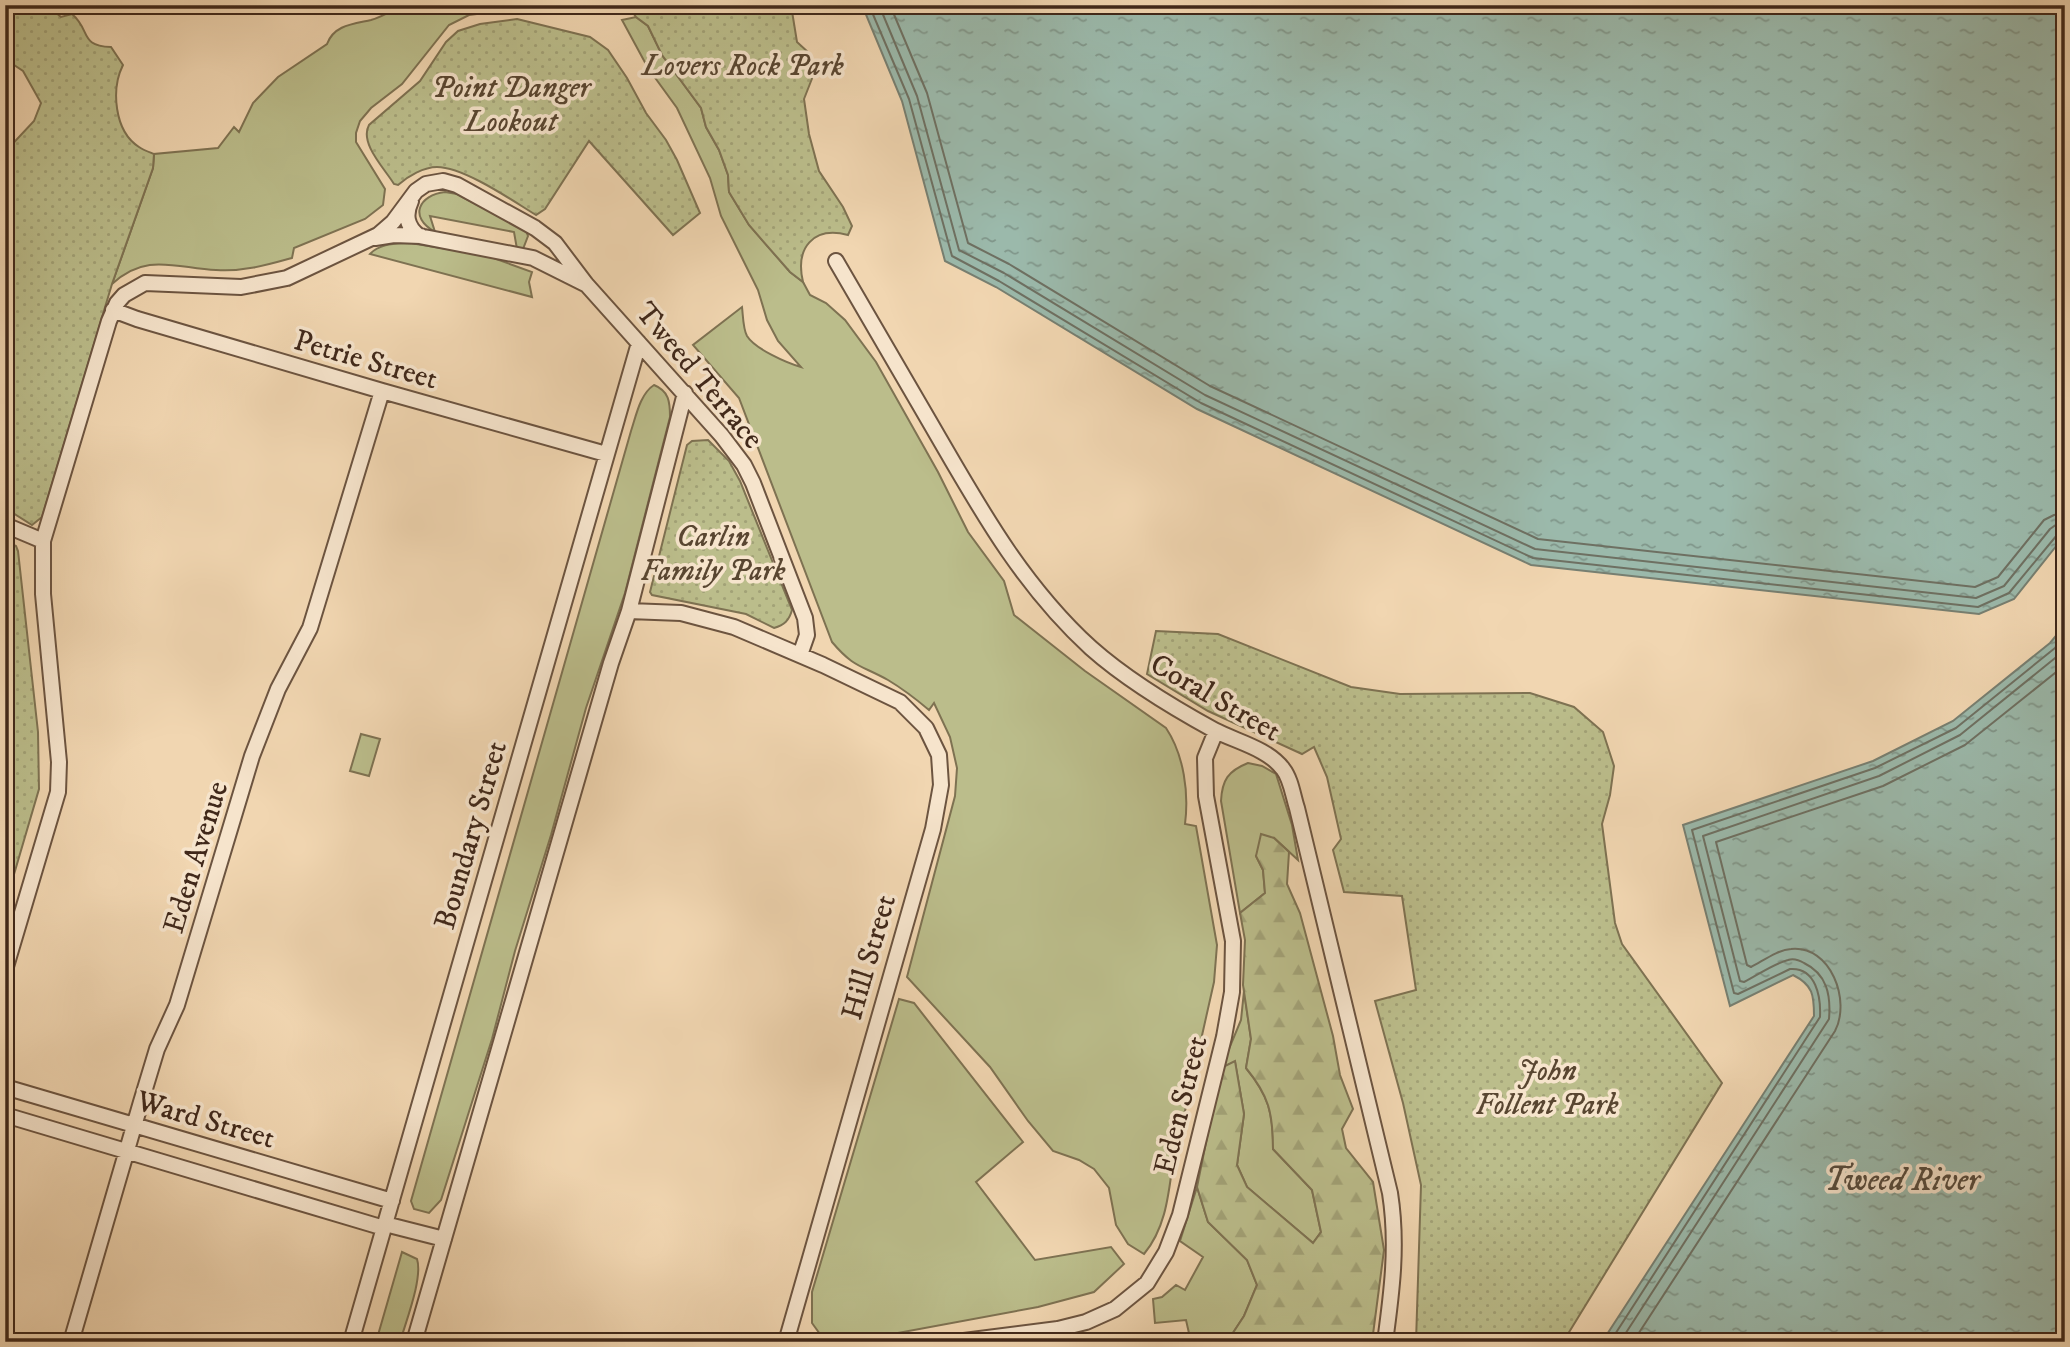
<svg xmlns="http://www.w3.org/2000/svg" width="2070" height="1347" font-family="'IM FELL DW Pica',serif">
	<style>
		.grass { fill: #bbbd8b; stroke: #7e7252; stroke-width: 2 }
		.forest { fill: url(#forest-firs); stroke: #7e7252; stroke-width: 2 }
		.park { fill: url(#park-dots); stroke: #7e7252; stroke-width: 2 }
		.water { fill: url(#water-ripples); stroke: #777f71; stroke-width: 2 }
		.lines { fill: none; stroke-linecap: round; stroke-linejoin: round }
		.shore { stroke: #6e7062; stroke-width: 2 }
		.street-casing { stroke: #6c5440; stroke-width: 18 }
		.street { stroke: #f6e4cc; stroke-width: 14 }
		.labels { text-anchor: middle; stroke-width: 7; stroke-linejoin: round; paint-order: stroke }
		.park-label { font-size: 30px; font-style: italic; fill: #594631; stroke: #f6e4cc }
		.street-label { font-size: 30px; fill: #40281a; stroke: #f6e4cc }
		.water-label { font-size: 32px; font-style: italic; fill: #574c3e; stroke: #f6e4cc }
	</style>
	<defs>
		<pattern id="forest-firs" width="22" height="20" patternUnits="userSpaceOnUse" patternTransform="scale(1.75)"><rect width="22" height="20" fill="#bbbd8b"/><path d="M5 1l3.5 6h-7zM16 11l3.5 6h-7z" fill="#a2a277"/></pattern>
		<pattern id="park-dots" width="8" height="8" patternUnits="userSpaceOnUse" patternTransform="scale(1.75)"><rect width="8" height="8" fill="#bbbd8b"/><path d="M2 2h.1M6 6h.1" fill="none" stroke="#a2a277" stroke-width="1.8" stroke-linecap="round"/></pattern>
		<pattern id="water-ripples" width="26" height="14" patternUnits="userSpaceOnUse" patternTransform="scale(1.75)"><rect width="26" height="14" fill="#9bb9ab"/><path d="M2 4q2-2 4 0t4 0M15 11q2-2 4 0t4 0" fill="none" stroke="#80968a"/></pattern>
	</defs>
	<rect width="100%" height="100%" fill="#f1d6b1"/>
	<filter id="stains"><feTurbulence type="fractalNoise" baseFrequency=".00286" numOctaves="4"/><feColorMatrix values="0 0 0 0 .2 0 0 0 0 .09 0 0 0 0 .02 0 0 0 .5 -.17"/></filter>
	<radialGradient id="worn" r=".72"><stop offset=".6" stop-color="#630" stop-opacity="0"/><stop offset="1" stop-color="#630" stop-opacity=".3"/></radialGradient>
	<!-- grass -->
	<path class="grass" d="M403 5H470L477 14 469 15 449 25 402 84 371 108 360 121 356 133V142L385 189 383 205 365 219 294 248 292 258C267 265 243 272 216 270 176 268 146 252 112 284L153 168 154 154 218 148 234 127 239 132 253 103 278 77 327 44C334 25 353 24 371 20 382 17 393 10 403 5Z
		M636 17 648 26 662 55 701 108 706 127 719 150 728 175 729 192 749 225 790 272 803 282 810 295 826 303 845 320 876 362 938 472 968 532 1004 581 1014 615 1085 671 1166 728C1184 755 1189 793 1185 824L1196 826 1217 945 1214 982 1172 1169C1168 1200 1164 1230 1144 1254L1128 1244 1116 1225 1109 1188 1094 1169 1079 1160 1053 1151 1028 1121 990 1067 907 977 955 796 957 768 950 737 934 703 929 710C916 699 903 689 888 680 861 665 854 668 832 642L739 398 693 345 742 307C743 315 743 329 747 336 755 349 787 363 801 367L778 341 767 320 758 290 721 216 710 178 677 108 648 68 622 20Z
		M445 192 457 194 526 231 528 236 523 249H517L514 232 430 216 435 232C408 217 419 195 445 192Z
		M410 243 485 255 532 272 529 282 532 297 370 254C380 243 396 244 410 243Z
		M654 385C669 391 670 402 670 417L625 593 586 708 551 835 515 951 492 1039 441 1200 429 1213 414 1209 411 1201 631 431C636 416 640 394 654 385Z
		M361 734 380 739 369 776 350 771Z
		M1248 763 1262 766 1276 774 1292 825 1298 860 1274 838 1256 856 1263 870 1265 893 1240 913 1221 801C1222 780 1228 771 1248 763Z
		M1244 991 1251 1039 1246 1068C1269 1096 1273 1113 1273 1149L1312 1190 1321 1232 1313 1243 1247 1187 1237 1165 1244 1114 1235 1062 1221 1068 1241 1020Z
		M899 999 914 1003 1023 1142 976 1182 1035 1260 1111 1247 1124 1264 1094 1292 1038 1307 860 1340 825 1341 812 1323V1292Z
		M1197 1187 1208 1222 1247 1260 1257 1285 1244 1316 1227 1342H1191L1186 1320 1155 1323 1153 1299 1162 1297 1176 1285 1185 1290 1203 1257 1180 1241Z
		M402 1252 417 1259C423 1278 406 1321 400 1342H376Z"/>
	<!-- forest -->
	<path class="forest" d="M1261 834 1274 838 1289 852 1287 884 1300 913 1333 1036 1340 1075 1353 1109 1342 1129 1346 1148 1373 1182 1384 1250 1372 1342H1227L1244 1316 1257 1285 1247 1260 1208 1222 1197 1187 1221 1068 1235 1061 1244 1114 1237 1165 1247 1187 1313 1243 1321 1232 1312 1190 1273 1149C1273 1113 1269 1096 1246 1068L1251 1039 1243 985 1245 940 1240 913 1265 893 1263 870 1256 856Z"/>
	<!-- park -->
	<path class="park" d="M5 5H52L49 7 61 17 72 14C91 30 79 46 111 47L123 65C111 89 114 131 139 147 143 150 149 152 154 154L153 168 112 284 42 517 32 525 5 508V152L34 121 41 103 23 71 5 59Z
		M628 5H791L797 42 809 53 813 76 804 99 809 134 819 171 843 207 852 226 848 235C813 226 795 248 803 282L790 272 749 225 729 192 728 175 719 150 706 127 701 108 662 55 648 26 636 17Z
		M517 19 590 37 608 50 627 78 646 113 666 140 677 160 700 213 673 235 589 141 545 209 536 215C513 201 464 167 437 167 424 167 408 176 398 185L394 184C385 169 359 143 369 125L420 81 446 42 458 31 480 24Z
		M708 440 729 461 740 481 792 610C789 621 784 625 774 628L746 614 652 595 650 592 687 445 692 441Z
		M5 541 16 546 18 551 38 732 39 789 5 905Z
		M1156 631 1218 634 1351 687 1400 694 1530 693 1574 707 1603 732 1614 766 1610 795 1602 824 1615 923 1622 944 1722 1083 1563 1342H1416L1421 1185 1403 1103 1375 1001 1416 990 1402 896 1344 892 1333 850 1341 839 1327 777 1314 747 1302 754 1208 711 1147 674Z"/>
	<!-- water -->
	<path class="water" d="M862 5H2065V535L2014 599 1979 614 1531 565 1197 409 996 287 945 261 902 101Z
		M2065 625V1342H1602L1814 1016C1814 995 1813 985 1793 975L1730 1006 1683 825 1873 761 1953 721 2050 643Z"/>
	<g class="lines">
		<!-- shore -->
		<path class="shore" d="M869 5 909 99 952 256 999 281 1201 403 1533 558 1978 607 2009 593 2057 535 2065 532
			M879 5 917 96 959 250 1004 273 1205 395 1535 549 1976 598 2004 586 2050 529 2057 524H2065
			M890 5 927 93 968 243 1009 264 1210 386 1538 539 1975 587 1998 577 2044 520 2054 515 2065 513
			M1610 1342 1820 1017C1821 997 1816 967 1790 969L1738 994 1734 993 1692 830 1875 768 1956 728 2055 648 2065 636
			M1620 1342 1829 1019C1831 995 1827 974 1804 963 1799 960 1794 958 1788 960 1773 964 1758 975 1744 982L1740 981 1703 836 1879 776 1960 735 2065 650
			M1633 1342 1835 1031C1851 1001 1831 945 1791 949 1777 950 1763 961 1751 967L1747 965 1716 842 1883 786 1965 745 2065 665"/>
		<defs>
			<path id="street" d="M411 201C405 214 406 226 419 236L533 258 585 284
				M375 238 394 235 421 236
				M836 261C868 316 900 371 932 426 979 507 1021 584 1091 648 1127 680 1172 707 1214 730 1237 742 1267 748 1283 769 1291 779 1293 796 1297 808L1390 1193C1398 1244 1392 1291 1385 1342
				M113 310 137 319 382 391 606 454
				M5 525 43 541
				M629 611 681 613 734 627 823 665 900 702 926 728 939 755 941 785 933 829 786 1342
				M5 970 58 792 59 762 43 594V541L109 321 117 303 124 295 145 283 241 287 287 278 378 235 393 222 416 191 426 184 443 181 457 185 535 228 555 243 586 284 722 436 744 465 753 483 805 618 807 635 800 655
				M5 1087 392 1201
				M5 1115 384 1228
				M385 1224 444 1239
				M71 1342 141 1102 157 1049 177 1005 252 756 278 689 310 628 382 391
				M351 1342 639 343
				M414 1342 611 663 629 611 685 393
				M956 1342 1058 1329 1086 1322 1115 1309 1147 1283 1166 1252 1180 1215 1224 1037 1232 992 1233 941 1206 796 1205 758 1216 731"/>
		</defs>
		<!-- street casing -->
		<use href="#street" class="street-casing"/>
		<!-- street -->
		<use href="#street" class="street"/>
	</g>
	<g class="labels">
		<!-- park labels -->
		<g class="park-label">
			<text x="743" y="75">Lovers Rock Park</text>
			<text x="511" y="97">Point Danger<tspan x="511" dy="34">Lookout</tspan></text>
			<text x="713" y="546">Carlin<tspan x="713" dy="34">Family Park</tspan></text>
			<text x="1547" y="1080">John<tspan x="1547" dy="34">Follent Park</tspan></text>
		</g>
		<!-- street labels -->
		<g class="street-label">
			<text transform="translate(366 359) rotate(16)" y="10">Petrie Street</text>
			<text transform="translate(700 375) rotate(50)" y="10">Tweed Terrace</text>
			<text transform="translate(1216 697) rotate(30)" y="10">Coral Street</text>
			<text transform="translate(470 835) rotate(-74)" y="10">Boundary Street</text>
			<text transform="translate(195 857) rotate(-73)" y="10">Eden Avenue</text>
			<text transform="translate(868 957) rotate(-74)" y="10">Hill Street</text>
			<text transform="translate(1180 1105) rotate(-76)" y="10">Eden Street</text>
			<text transform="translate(206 1119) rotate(16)" y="10">Ward Street</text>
		</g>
		<!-- water labels -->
		<g class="water-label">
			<text x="1902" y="1190">Tweed River</text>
		</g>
	</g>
	<!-- margin -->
	<rect width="2070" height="1347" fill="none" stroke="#f1d6b1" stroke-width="28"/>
	<rect x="7" y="7" width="2056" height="1333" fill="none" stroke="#40281a" stroke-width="3.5"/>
	<rect x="14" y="14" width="2042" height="1319" fill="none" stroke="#40281a" stroke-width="2"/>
	<rect width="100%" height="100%" filter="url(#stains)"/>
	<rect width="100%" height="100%" fill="url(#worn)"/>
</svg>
